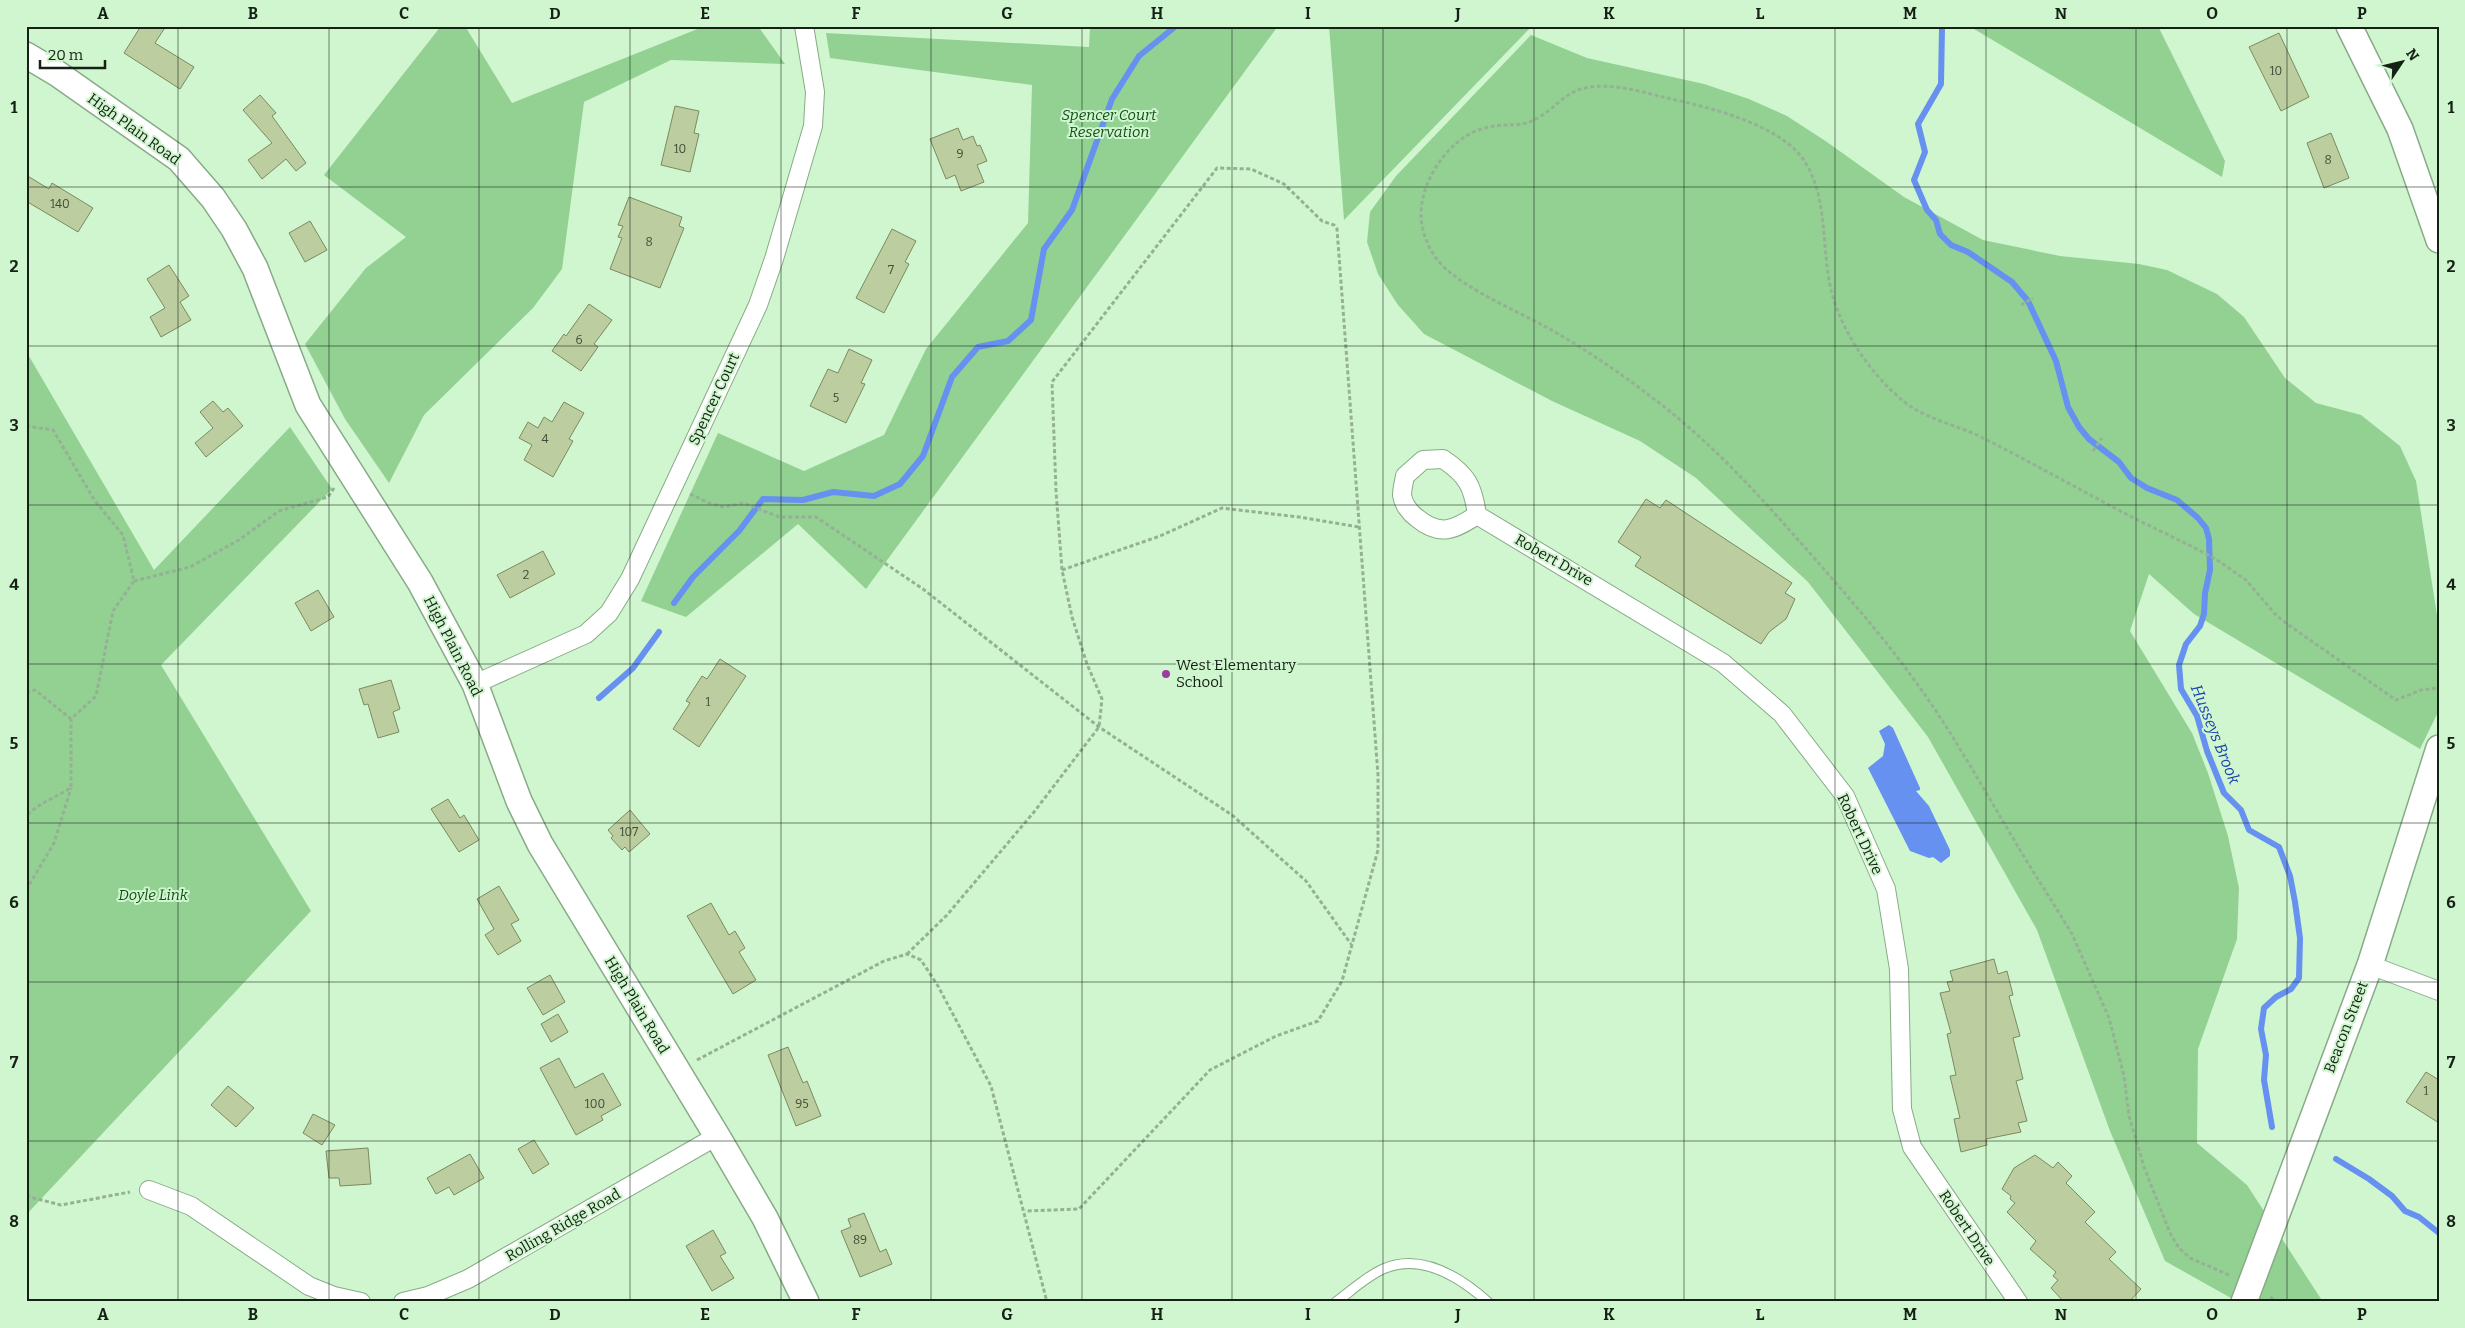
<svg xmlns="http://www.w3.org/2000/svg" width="2465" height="1328" font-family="Bitter,serif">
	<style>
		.green { fill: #93d193 }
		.water { fill: #6691f0 }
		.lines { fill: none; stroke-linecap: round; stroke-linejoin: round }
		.stream { stroke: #6691f0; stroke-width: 6 }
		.building { fill: #bccda0; stroke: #7b8a5f }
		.lane-casing { stroke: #87ab87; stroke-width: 11 }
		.street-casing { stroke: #87ab87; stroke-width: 20 }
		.secondary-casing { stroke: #87ab87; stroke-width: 28 }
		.path { stroke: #94b293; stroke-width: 3; stroke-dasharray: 4 2.5; stroke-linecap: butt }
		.lane { stroke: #fff; stroke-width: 9 }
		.street { stroke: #fff; stroke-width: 18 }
		.secondary { stroke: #fff; stroke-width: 25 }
		.grid { fill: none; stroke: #142114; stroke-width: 1; stroke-opacity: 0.55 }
		.poi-dot { fill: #9a3aa2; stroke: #d0f6cf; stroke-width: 2 }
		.labels { text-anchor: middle; stroke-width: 4; stroke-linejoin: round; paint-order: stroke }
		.number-label { font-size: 12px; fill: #3e4c37 }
		.park-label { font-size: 15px; font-style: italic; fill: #115017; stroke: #d0f6cf }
		.street-label { font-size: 15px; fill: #142114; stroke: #d0f6cf }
		.poi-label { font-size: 15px; fill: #142114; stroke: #d0f6cf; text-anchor: start }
		.water-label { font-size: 16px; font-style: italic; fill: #1941ae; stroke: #d0f6cf }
		.neatline { fill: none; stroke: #142114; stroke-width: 2 }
		.grid-label { font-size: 16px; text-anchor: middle; font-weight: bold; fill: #142114 }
	</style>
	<rect width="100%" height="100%" fill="#d0f6cf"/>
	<!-- green -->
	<path class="green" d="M441 26H465L512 103 705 26H758L785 64 671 60 584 102 562 269 533 308 424 415 389 483 345 419 305 344 366 268 406 237 324 175Z
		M1090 26H1278L866 589 798 524 686 617 641 601 718 433 804 471 884 435 926 349 1028 223 1032 85 830 58 826 33 1089 47Z
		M1329 26H1532L1344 220Z
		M1969 26H2158L2225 161 2222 177Z
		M1531 35 1587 58 1704 84 1749 99 1787 116 1827 142 1904 197 1983 240 2060 256 2139 264 2167 270 2217 294 2244 317 2285 378 2316 403 2361 415 2400 446 2416 481 2439 628V710L2420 749 2194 614 2149 574 2130 631 2192 733 2208 773 2228 836 2239 888 2237 939 2198 1049 2197 1143 2247 1185 2323 1302H2238L2165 1261 2110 1131 2037 930 1928 737 1808 582 1696 478 1640 441 1552 401 1424 334 1398 305 1378 274 1367 242 1370 212 1396 176Z
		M26 351 154 570 290 427 332 489 161 665 311 911 26 1215Z"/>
	<!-- water -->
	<path class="water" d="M1889 725 1893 728 1920 788V790L1916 791 1929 806 1950 850V856L1941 863 1933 857 1929 858 1910 851 1868 768 1883 756 1885 744 1879 731Z"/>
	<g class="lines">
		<!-- stream -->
		<path class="stream" d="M1941 26 1942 28 1941 84 1918 124 1925 152 1914 180 1927 210 1936 220 1940 234 1951 245 1968 252 2012 282 2028 301 2056 361 2068 407 2079 427 2089 439 2119 462 2131 478 2147 488 2177 500 2198 518 2206 528 2209 539 2210 570 2205 593 2204 614 2200 626 2186 644 2179 665 2181 689 2197 716 2207 751 2224 793 2241 810 2249 830 2279 847 2290 876 2295 902 2300 938 2299 978 2291 989 2276 997 2264 1008 2261 1029 2266 1055 2264 1080 2272 1127
			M674 603 693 577 739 531 763 499 803 500 833 492 874 496 900 484 923 456 952 377 978 347 1008 341 1031 320 1044 249 1072 210 1112 99 1139 56 1176 26
			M599 698 633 668 659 632
			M2336 1159 2369 1179 2392 1196 2405 1211 2419 1217 2439 1233"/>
	</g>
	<!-- building -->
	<path class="building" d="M141 26H166L155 43 194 67 180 89 124 53Z
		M2279 33 2309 97 2281 111 2249 47Z
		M260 95 276 113 272 116 306 163 296 171 286 159 262 179 248 160 272 143 243 110Z
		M675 106 699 111 694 133 699 134 690 172 661 165Z
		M958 128 963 140 973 136 977 146 980 145 987 161 977 165 984 182 961 191 955 175 946 179 930 139Z
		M2331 133 2349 178 2324 188 2307 143Z
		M26 175 49 189 52 183 93 208 78 232 26 201Z
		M629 197 682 217 679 226 684 228 660 288 610 269 622 238 618 237 623 226 618 225Z
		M310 221 327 250 305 262 289 233Z
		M892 229 916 241 905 262 909 264 884 313 856 298Z
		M169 265 189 296 180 302 191 320 161 337 150 317 165 308 147 279Z
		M589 304 612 320 594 344 598 347 581 371 552 351 564 334 566 336Z
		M849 349 872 360 861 383 865 384 846 423 810 406 828 369 838 373Z
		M213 401 223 412 228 408 243 426 206 457 195 443 213 428 200 412Z
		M564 402 584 413 569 439 573 441 553 477 524 460 532 445 519 438 528 422 538 428 544 417 552 422Z
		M1646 499 1660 508 1666 500 1792 583 1785 593 1795 599 1786 619 1769 632 1761 644 1635 566 1641 557 1618 542Z
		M543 551 555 574 510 598 497 575Z
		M318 590 334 617 311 631 295 603Z
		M720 659 746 676 699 747 673 729 690 703 686 701 702 676 707 679Z
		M391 680 400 709 393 712 399 732 378 738 368 704 364 705 359 689Z
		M448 799 460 818 464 815 479 840 459 852 431 809Z
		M630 810 650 834 629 852 625 847 622 850 611 838 613 836 608 830Z
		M499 886 519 920 511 924 521 941 498 955 485 935 494 929 477 899Z
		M711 903 729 935 735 931 745 948 739 952 756 980 733 994 687 916Z
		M1994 959 1998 974 2007 971 2013 995 2009 996 2020 1036 2013 1038 2023 1079 2016 1081 2027 1121 2018 1123 2021 1132 1986 1139 1987 1145 1961 1152 1954 1119 1960 1118 1950 1076 1956 1075 1947 1034 1951 1033 1940 993 1950 991 1947 982 1953 981 1950 971Z
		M550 975 565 1002 543 1015 527 988Z
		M558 1014 568 1032 551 1042 541 1024Z
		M788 1047 803 1083 807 1081 821 1116 796 1126 768 1055Z
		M559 1058 575 1088 603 1073 621 1105 601 1116 603 1120 576 1135 540 1068Z
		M2426 1072 2439 1080V1123L2406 1102Z
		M228 1086 254 1108 236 1127 211 1105Z
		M313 1114 335 1125 322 1145 303 1133Z
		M534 1140 549 1164 533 1174 518 1149Z
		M368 1148 371 1184 340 1186 339 1178H329L326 1151Z
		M470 1154 484 1178 454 1195 449 1187 436 1194 427 1178Z
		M2035 1155 2053 1168 2058 1162 2072 1176 2066 1183 2095 1212 2085 1222 2116 1252 2109 1259 2141 1289 2129 1302H2064L2051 1288 2058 1280 2053 1276 2056 1272 2030 1249 2036 1241 2007 1212 2015 1203 2010 1199 2011 1196 2002 1189 2014 1168Z
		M864 1213 880 1252 886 1249 892 1264 860 1277 841 1231 851 1227 848 1219Z
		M713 1230 726 1253 720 1256 734 1278 712 1291 686 1246Z"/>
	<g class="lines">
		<defs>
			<path id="lane" d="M1336 1302C1351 1291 1367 1276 1383 1269 1421 1252 1461 1278 1488 1302"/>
			<path id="street" d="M1443 459C1467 475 1473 486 1477 515 1454 530 1440 537 1417 518 1410 513 1403 504 1402 495 1402 489 1404 482 1405 476L1423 460Z
				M1477 515 1723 663 1782 714 1845 796 1886 889 1899 969 1902 1109 1912 1147 2018 1302
				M475 684 586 634 609 613 630 579 758 305 774 259 813 126 815 92 804 26
				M2370 965 2439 991
				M149 1190 191 1206 309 1286 334 1296 361 1302
				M403 1302 428 1296 468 1279 717 1136"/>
			<path id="secondary" d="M2349 26 2400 129 2439 240
				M26 55 58 74 179 159 213 198 234 229 255 268 308 405 420 582 475 684 519 801 540 844 717 1136 765 1218 806 1302
				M2244 1302 2370 965 2439 748"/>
		</defs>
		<!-- lane casing -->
		<use href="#lane" class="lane-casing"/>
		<!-- street casing -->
		<use href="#street" class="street-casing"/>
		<!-- secondary casing -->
		<use href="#secondary" class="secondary-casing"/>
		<!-- path -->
		<path class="path" d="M2021 305 2033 298
			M26 426 53 430 95 501 123 535 134 581 113 611 96 696 71 719V788L38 806 26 816
			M2093 451 2102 438
			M690 494 709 503 723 507 744 503 779 517H816L923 589 1099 727 1232 815 1306 881 1351 944
			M1062 570 1160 536 1222 508 1299 517 1359 527
			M134 581 190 567 239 540 279 511 328 497 334 488
			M26 692 35 690 71 719
			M26 890 54 843 71 788
			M907 954 947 915 1034 812 1099 727 1102 699 1087 664 1072 617 1062 570 1056 491 1052 382 1217 168 1251 169 1284 184 1322 221 1334 225 1337 229 1378 775V850L1342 981 1318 1021 1276 1036 1210 1070 1079 1209 1025 1211
			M697 1060 884 961 907 954 921 960 938 986 991 1086 1047 1302
			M26 1196 61 1205 130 1192
			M2229 1275 2190 1258 2179 1248 2170 1233 2144 1167 2129 1116 2124 1076 2109 1018 2072 934C2054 904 2035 875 2017 845 1990 800 1965 755 1936 711 1892 645 1838 585 1785 525 1746 481 1706 439 1658 402 1623 375 1586 349 1546 327 1513 309 1476 294 1447 270 1434 259 1425 242 1422 225 1415 188 1447 137 1485 128 1517 120 1521 133 1552 108 1560 101 1568 94 1578 90 1601 81 1636 90 1659 96 1701 106 1750 116 1786 142 1834 177 1818 248 1833 297 1844 335 1872 375 1902 400 1923 418 1953 424 1977 435 2027 460 2075 487 2124 513 2155 529 2187 543 2217 560L2246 580 2275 614 2287 624 2396 700 2421 690 2439 688
			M2270 1297 2280 1302"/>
		<!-- lane -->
		<use href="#lane" class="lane"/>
		<!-- street -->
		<use href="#street" class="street"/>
		<!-- secondary -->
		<use href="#secondary" class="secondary"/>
	</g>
	<!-- grid -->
	<path class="grid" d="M178 26V1302M329 26V1302M479 26V1302M630 26V1302M781 26V1302M931 26V1302M1082 26V1302M1232 26V1302M1383 26V1302M1534 26V1302M1684 26V1302M1835 26V1302M1986 26V1302M2136 26V1302M2287 26V1302M26 187H2439M26 346H2439M26 505H2439M26 664H2439M26 823H2439M26 982H2439M26 1141H2439"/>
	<!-- markers -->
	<circle class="poi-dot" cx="1166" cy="674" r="5"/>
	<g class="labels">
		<!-- number labels -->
		<g class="number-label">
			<text x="2276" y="75">10</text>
			<text x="680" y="153">10</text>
			<text x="960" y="158">9</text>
			<text x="2328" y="164">8</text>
			<text x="60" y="208">140</text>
			<text x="649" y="246">8</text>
			<text x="891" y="274">7</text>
			<text x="579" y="344">6</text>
			<text x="836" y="402">5</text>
			<text x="545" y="443">4</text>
			<text x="526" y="579">2</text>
			<text x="708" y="706">1</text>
			<text x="629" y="836">107</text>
			<text x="2426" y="1095">1</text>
			<text x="595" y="1108">100</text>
			<text x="802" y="1108">95</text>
			<text x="860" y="1244">89</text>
		</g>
		<!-- park labels -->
		<g class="park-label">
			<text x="1109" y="120">Spencer Court<tspan x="1109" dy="17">Reservation</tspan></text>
			<text x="153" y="900">Doyle Link</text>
		</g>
		<!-- street labels -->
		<g class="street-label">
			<text transform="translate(134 129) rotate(36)" y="5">High Plain Road</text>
			<text transform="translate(714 399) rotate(-65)" y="5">Spencer Court</text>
			<text transform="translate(1554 560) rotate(30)" y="5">Robert Drive</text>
			<text transform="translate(453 646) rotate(63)" y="5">High Plain Road</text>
			<text transform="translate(1860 834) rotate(65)" y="5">Robert Drive</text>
			<text transform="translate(637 1005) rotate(59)" y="5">High Plain Road</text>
			<text transform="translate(2346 1027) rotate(-69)" y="5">Beacon Street</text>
			<text transform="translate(563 1225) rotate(-30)" y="5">Rolling Ridge Road</text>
			<text transform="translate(1967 1228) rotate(56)" y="5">Robert Drive</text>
		</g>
		<!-- poi labels -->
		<g class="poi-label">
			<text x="1176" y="670">West Elementary<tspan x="1176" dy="17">School</tspan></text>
		</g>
		<!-- water labels -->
		<g class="water-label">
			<text transform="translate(2216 734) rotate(68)" y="6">Husseys Brook</text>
		</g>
	</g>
	<!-- border -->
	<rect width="2465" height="1328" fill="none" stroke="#d0f6cf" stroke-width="55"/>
	<!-- north arrow -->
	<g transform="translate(2402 62) rotate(55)" stroke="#d0f6cf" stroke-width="4" paint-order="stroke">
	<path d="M0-4L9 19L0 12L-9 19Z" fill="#142114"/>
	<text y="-8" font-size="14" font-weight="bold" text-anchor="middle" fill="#142114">N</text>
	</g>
	<!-- scale -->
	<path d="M40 60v8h65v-8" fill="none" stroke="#142114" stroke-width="2.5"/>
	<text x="48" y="60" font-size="15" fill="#142114" stroke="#d0f6cf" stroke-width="4" paint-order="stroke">20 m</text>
	<rect x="28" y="28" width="2410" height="1272" class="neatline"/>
	<g class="grid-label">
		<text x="103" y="19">A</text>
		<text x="253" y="19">B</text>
		<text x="404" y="19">C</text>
		<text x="555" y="19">D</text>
		<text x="705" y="19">E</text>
		<text x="856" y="19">F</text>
		<text x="1007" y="19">G</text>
		<text x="1157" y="19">H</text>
		<text x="1308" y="19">I</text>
		<text x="1458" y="19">J</text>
		<text x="1609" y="19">K</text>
		<text x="1760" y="19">L</text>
		<text x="1910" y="19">M</text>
		<text x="2061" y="19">N</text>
		<text x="2212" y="19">O</text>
		<text x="2362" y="19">P</text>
		<text x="14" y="113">1</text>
		<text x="2451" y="113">1</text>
		<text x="14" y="272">2</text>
		<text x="2451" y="272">2</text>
		<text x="14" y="431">3</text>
		<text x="2451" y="431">3</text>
		<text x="14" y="590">4</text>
		<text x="2451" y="590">4</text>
		<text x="14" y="749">5</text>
		<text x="2451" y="749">5</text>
		<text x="14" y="908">6</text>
		<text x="2451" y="908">6</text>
		<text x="14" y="1068">7</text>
		<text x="2451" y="1068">7</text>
		<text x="14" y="1227">8</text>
		<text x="2451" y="1227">8</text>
		<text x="103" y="1320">A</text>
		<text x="253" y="1320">B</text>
		<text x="404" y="1320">C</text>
		<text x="555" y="1320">D</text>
		<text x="705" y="1320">E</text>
		<text x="856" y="1320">F</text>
		<text x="1007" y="1320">G</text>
		<text x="1157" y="1320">H</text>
		<text x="1308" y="1320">I</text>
		<text x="1458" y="1320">J</text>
		<text x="1609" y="1320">K</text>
		<text x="1760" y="1320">L</text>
		<text x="1910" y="1320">M</text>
		<text x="2061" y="1320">N</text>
		<text x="2212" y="1320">O</text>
		<text x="2362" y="1320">P</text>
	</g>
</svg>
